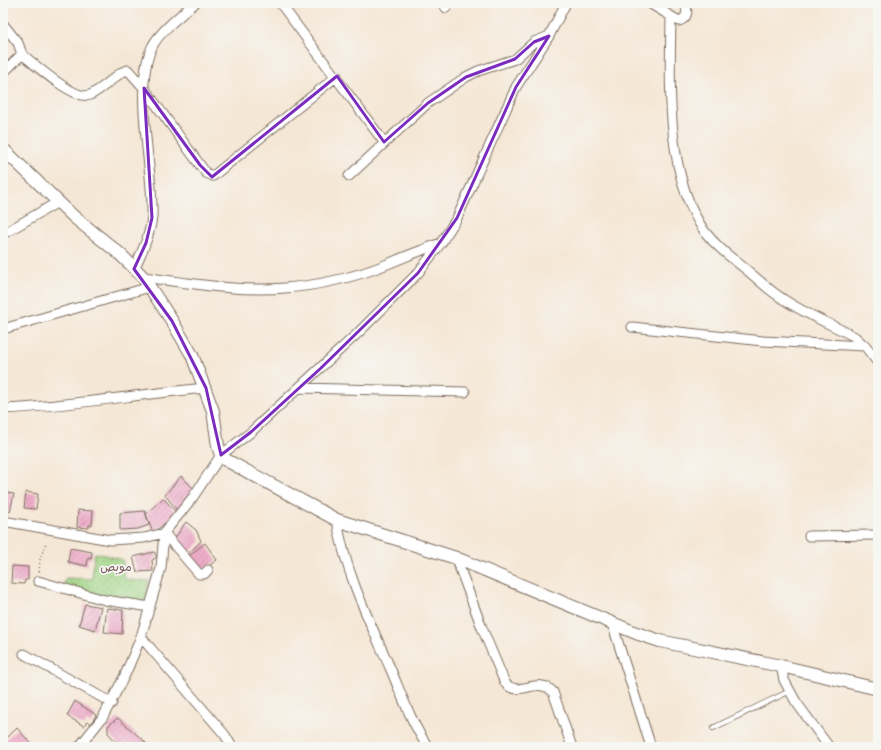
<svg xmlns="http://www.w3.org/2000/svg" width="881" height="750" font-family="Pangolin,'Playpen Sans Arabic',sans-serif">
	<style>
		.grass { fill: url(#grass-dots); stroke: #6e7f51 }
		.building { fill: url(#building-hatch) }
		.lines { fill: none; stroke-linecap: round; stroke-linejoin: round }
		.lane-casing { stroke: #7c6c5e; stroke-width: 6 }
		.street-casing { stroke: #7c6c5e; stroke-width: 11 }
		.secondary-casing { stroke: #7c6c5e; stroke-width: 14 }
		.path { stroke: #7c6c5e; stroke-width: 1.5; stroke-dasharray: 1 3; stroke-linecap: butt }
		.lane { stroke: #fff; stroke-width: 4.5 }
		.street { stroke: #fff; stroke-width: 9 }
		.secondary { stroke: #fff; stroke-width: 12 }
		.marked { fill: none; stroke: #7b2cbf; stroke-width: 3; stroke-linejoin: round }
		.labels { text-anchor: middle; stroke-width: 3.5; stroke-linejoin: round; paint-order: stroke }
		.quarter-label { font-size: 12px; fill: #7a585a; stroke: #f6f6f2 }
	</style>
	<defs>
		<pattern id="grass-dots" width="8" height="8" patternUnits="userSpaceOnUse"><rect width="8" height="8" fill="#a0d484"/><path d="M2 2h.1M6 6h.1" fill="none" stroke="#8bb672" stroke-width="1.8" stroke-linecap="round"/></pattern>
		<pattern id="building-hatch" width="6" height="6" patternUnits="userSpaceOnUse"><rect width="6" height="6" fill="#efaeca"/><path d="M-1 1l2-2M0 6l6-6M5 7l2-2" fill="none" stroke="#c38ea3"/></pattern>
	</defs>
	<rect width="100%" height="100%" fill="#f6f6f2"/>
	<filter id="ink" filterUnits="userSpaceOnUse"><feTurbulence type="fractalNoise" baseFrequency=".025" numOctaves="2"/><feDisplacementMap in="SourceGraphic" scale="8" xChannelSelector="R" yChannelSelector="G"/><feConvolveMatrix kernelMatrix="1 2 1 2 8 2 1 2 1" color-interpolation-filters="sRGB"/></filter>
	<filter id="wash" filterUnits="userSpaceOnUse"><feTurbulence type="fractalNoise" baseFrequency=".012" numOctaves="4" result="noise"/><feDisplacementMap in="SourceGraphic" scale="16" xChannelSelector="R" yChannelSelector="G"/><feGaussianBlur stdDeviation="0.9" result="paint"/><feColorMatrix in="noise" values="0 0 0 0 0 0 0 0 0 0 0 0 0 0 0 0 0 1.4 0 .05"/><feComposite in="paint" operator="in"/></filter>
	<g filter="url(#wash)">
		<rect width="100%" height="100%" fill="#f5e7d5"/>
		<!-- grass -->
		<path class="grass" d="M98 553 123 560 124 576 128 580 149 581 145 603 62 588 66 578 92 579 94 554Z"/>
		<g id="blocks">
			<!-- building -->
			<path class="building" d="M181 476 194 489 178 511 165 495Z
				M3 492 14 494 10 512 3 510Z
				M26 492 38 494 36 509 24 508Z
				M163 498 177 513 153 533 146 514Z
				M78 510 93 511 92 525H89V528L77 527Z
				M145 511 149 525 138 529 120 530V513Z
				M186 522 196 530 201 541 188 554 173 541Z
				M205 543 217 560 200 572 189 556Z
				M70 548 92 552 91 559 88 558 87 566 68 562Z
				M154 552 157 557 152 560 153 571 137 572 133 557Z
				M12 566 28 567V580H25L24 584 11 583Z
				M85 604 101 607 95 630 79 625Z
				M107 608 123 610 122 634 104 632Z
				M75 701 96 715 91 724 87 721 84 726 67 716Z
				M118 718 146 743 145 747H121L108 733V726Z
				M17 728 34 747H3V742Z"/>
		</g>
	</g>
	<g filter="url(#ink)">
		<use href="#blocks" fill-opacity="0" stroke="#7c6c5e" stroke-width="1"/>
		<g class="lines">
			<defs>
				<path id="lane" d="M713 728 790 691"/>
				<path id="street" d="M280 3 384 142
					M443 3 446 8
					M649 3 679 21C688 18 688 11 685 3
					M671 17C670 84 665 175 705 232 716 246 729 256 743 267 756 277 768 290 783 299 805 314 831 324 855 337L865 346 878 363
					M3 24 18 43 22 54 3 73
					M22 54C34 64 75 101 90 95 101 90 112 79 122 72L128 70 144 88 200 165 206 173 213 176 337 76
					M349 176 428 103 466 77 478 71 515 59 534 42 549 36
					M3 234 58 202
					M134 269C142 252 150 235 152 217 154 169 132 90 152 47 159 32 182 14 195 3
					M143 277C189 283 238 292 285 288 316 286 356 277 385 265 404 257 422 250 441 243
					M632 327 763 341 865 346
					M3 329 150 287
					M299 388 465 392
					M3 409C71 406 138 394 206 388
					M337 520C345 573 370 622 391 670 402 696 412 724 428 747
					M3 521 110 540 144 538 164 533 199 574H204L208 570
					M809 536 878 535
					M456 558 482 628 505 683C519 699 538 675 553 692L572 747
					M38 581 105 600 150 607
					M612 623 651 747
					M141 637 225 735 232 747
					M24 654 112 703
					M781 666 784 680 796 702 829 747
					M79 747 103 717 125 675 141 637 161 568 164 533 193 497 221 455 251 432 358 333 418 273 441 243 457 218 516 87 549 36 566 3"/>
				<path id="secondary" d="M3 149 74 217 120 254 143 277 172 321 192 355 213 411 218 446 221 455 226 460 337 520 456 558 636 633 660 641 781 666 878 689"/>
			</defs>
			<!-- lane casing -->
			<use href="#lane" class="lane-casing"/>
			<!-- street casing -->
			<use href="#street" class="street-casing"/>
			<!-- secondary casing -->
			<use href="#secondary" class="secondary-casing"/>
			<!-- path -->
			<path class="path" d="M39 572 40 559 46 543"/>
			<!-- lane -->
			<use href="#lane" class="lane"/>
			<!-- street -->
			<use href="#street" class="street"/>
			<!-- secondary -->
			<use href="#secondary" class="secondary"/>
		</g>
	</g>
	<!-- marked area -->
	<path class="marked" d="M549 36 516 87 457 218 418 273 321 368 251 432 221 455 206 388 172 321 134 269 146 243 152 218 144 88 200 165 212 177 337 76 384 142 428 103 466 77 515 59 534 42Z"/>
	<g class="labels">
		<!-- quarter labels -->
		<g class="quarter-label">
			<text x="116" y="571">موبص</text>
		</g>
	</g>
	<!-- margin -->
	<rect width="881" height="750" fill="none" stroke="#f6f6f2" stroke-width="16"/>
</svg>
